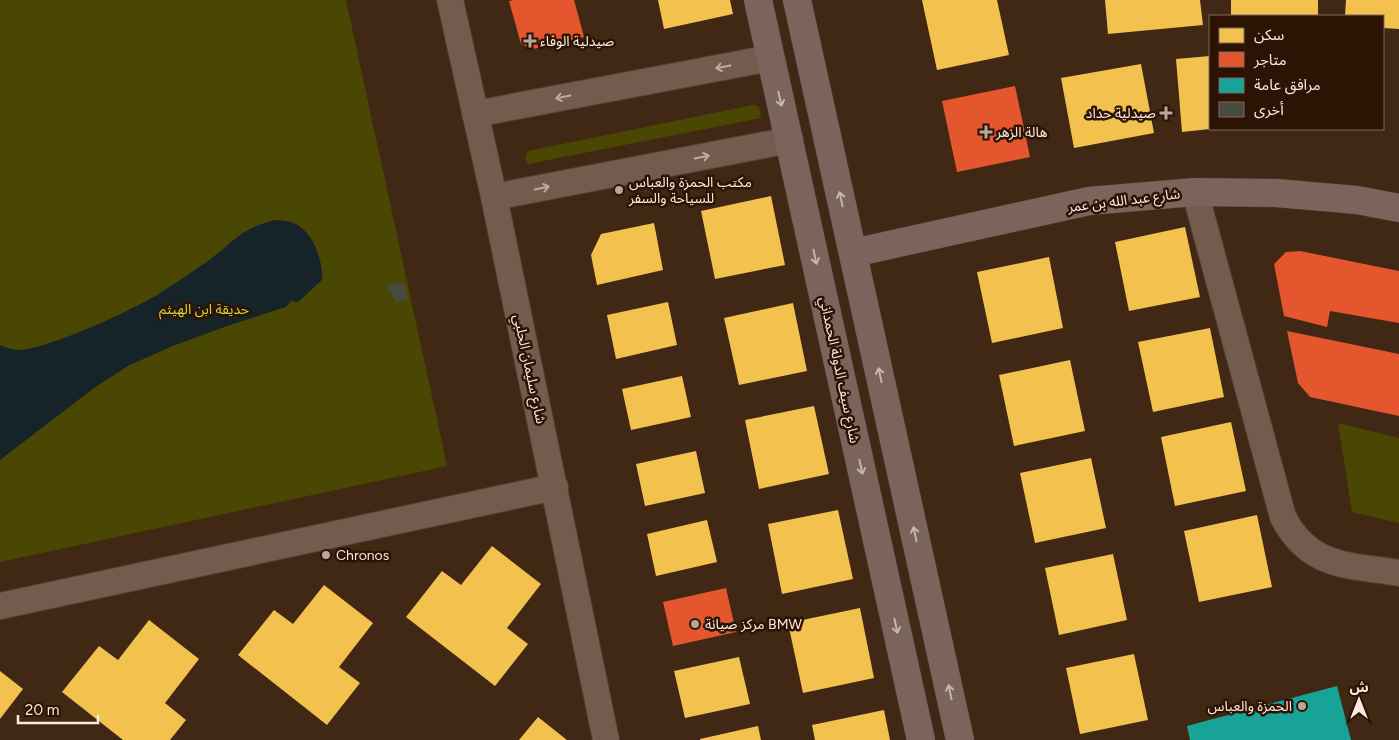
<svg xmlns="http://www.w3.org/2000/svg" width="1399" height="740" font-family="Figtree,'Noto Sans Arabic',sans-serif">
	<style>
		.green { fill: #4a4703 }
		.water { fill: #162329 }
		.homes { fill: #f2c14e }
		.shops { fill: #e4572e }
		.public { fill: #17a398 }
		.building { fill: #484a3e }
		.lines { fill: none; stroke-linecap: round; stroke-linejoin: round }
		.minor-casing { stroke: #4f3f33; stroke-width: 28 }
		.secondary-casing { stroke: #4f3f33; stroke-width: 29 }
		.minor { stroke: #735c4d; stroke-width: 26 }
		.secondary { stroke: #7a645c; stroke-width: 28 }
		.oneway { stroke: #bdab9f }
		.oneway2 { stroke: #c7b5ac }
		.poi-dot { fill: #b9a79a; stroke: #2d1303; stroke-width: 2 }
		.labels { text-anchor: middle; stroke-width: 5; stroke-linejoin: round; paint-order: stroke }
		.poi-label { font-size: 14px; fill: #faebe2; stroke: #2d1303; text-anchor: start }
		.street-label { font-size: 14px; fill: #faebe2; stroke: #2d1303 }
		.park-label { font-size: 14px; fill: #d0d43d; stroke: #2d1303 }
	</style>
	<rect width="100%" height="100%" fill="#412815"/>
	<!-- green -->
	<path class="green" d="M0 0H346L447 466 0 562Z
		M753 105 759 107 761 118 528 164 525 158 528 151Z
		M1338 423 1399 438V523L1352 512Z"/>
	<!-- water -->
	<path class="water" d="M276 220C283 221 293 221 299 226 315 237 323 262 322 280L298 302 291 301 286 307 227 326 170 347 128 366 94 388 0 460V345C6 347 12 350 18 350 47 350 138 308 163 291 177 282 191 273 205 263 232 244 239 228 276 220Z"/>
	<!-- homes -->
	<path class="homes" d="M658 0H730L733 14 664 29Z
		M922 0H997L1009 55 937 70Z
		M1105 0H1200L1203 25 1108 34Z
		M1231 0H1318V16H1231Z
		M1346 0H1399V29L1383 28V16H1345Z
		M1210 56V129L1182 132 1176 59Z
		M1141 64 1154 133 1074 148 1061 78Z
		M771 196 785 265 715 279 701 211Z
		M654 223 663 270 597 285 591 255 601 234Z
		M1185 227 1200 297 1129 311 1115 242Z
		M1049 257 1063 328 992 343 977 272Z
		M668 302 677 345 616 359 607 315Z
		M793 303 807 371 739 385 724 318Z
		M1210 328 1224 397 1153 412 1138 342Z
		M1070 360 1085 431 1014 446 999 375Z
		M682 376 691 417 631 430 622 389Z
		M814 406 829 474 759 489 745 420Z
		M1231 422 1246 491 1175 506 1161 437Z
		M696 451 705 493 645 506 636 464Z
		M1091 458 1106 528 1035 543 1020 473Z
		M838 510 853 579 782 594 768 524Z
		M1257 515 1272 587 1199 602 1184 531Z
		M707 520 717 562 656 576 647 534Z
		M492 546 541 584 507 628 528 644 495 686 406 617 442 571 461 585Z
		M1113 554 1127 620 1059 635 1045 568Z
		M324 585 373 623 339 667 360 683 327 725 238 655 274 610 293 624Z
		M860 608 874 678 803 693 788 623Z
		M149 620 199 659 165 703 186 720 170 740H123L62 692 99 646 118 660Z
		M1134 654 1148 720 1080 734 1066 668Z
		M739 657 750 704 685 718 674 671Z
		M0 671 23 689 0 719Z
		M884 710 890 740H815L812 725Z
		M538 717 567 740H519Z
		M758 726 761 740H700V739Z"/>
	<!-- shops -->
	<path class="shops" d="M514 0H574L584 37 533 49 521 44 509 1Z
		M1015 86 1030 157 957 172 942 101Z
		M1300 251 1399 271V323L1330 311 1327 327 1284 316 1274 264 1286 252Z
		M1287 331 1399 354V416L1310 397 1298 383Z
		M726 588 736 632 673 646 663 602Z"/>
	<!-- public -->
	<path class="public" d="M1337 686 1351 740H1190L1187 726Z"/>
	<!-- building -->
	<path class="building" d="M404 283 408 300 396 302 385 285Z"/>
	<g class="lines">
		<defs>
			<path id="minor" d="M450 0 494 197 606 740
				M475 114 771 58
				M1195 192 1283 517C1309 568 1349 565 1399 573
				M494 197 790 140
				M0 606 555 487"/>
			<path id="secondary" d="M758 0 921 740
				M797 0 960 740
				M853 253 1089 201 1195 192 1276 193 1357 200 1399 208"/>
		</defs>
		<!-- minor casing -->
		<use href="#minor" class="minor-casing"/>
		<!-- secondary casing -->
		<use href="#secondary" class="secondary-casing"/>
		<!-- minor -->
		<use href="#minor" class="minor"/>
		<!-- secondary -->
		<use href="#secondary" class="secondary"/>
	</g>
	<!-- one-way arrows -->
	<defs><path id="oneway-shaft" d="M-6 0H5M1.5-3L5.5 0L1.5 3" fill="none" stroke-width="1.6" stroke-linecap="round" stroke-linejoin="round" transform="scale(1.25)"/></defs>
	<g class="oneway">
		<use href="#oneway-shaft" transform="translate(723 67) rotate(169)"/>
		<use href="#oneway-shaft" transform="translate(563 97) rotate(169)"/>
		<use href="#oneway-shaft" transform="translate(702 157) rotate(-11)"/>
		<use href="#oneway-shaft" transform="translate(542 188) rotate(-11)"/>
	</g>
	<g class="oneway2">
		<use href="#oneway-shaft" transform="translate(780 99) rotate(77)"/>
		<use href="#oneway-shaft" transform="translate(841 199) rotate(-102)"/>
		<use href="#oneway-shaft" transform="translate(815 257) rotate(78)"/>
		<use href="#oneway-shaft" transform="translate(880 375) rotate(-102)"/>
		<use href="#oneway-shaft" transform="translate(861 467) rotate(78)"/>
		<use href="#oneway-shaft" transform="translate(915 534) rotate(-102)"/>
		<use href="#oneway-shaft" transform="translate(896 626) rotate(78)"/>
		<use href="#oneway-shaft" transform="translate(950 692) rotate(-102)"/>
	</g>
	<!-- markers -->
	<g class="poi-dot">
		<path d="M527.5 33.5h5v5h5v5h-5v5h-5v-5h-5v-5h5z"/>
		<path d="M1163.5 105.5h5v5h5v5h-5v5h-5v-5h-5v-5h5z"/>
		<path d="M983.5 124.5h5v5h5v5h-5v5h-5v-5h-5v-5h5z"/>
		<circle cx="619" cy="190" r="5"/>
		<circle cx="326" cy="555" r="5"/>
		<circle cx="695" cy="624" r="5"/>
		<circle cx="1302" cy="706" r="5"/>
	</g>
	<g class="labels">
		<!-- poi labels -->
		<g class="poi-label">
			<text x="540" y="46">صيدلية الوفاء</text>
			<text x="1156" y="118" text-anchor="end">صيدلية حداد</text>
			<text x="996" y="137">هالة الزهر</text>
			<text x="629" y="187">مكتب الحمزة والعباس<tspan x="629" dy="16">للسياحة والسفر</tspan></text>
			<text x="336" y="560">Chronos</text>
			<text x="705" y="629">مركز صيانة BMW</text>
			<text x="1292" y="711" text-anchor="end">الحمزة والعباس</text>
		</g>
		<!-- street labels -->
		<g class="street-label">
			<text transform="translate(1124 200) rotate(-7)" y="5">شارع عبد الله بن عمر</text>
			<text transform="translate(530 369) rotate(78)" y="5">شارع سليمان الحلبي</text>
			<text transform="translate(840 370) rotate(78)" y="5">شارع سيف الدولة الحمداني</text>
		</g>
		<!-- park labels -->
		<g class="park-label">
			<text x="204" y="314">حديقة ابن الهيثم</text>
		</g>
	</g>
	<!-- legend -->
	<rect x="1209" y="15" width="175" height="115" fill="#2d1303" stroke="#7f695c"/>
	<rect x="1219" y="28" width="25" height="15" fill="#f2c14e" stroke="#7f695c"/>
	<text x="1254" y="40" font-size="15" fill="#faebe2">سكن</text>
	<rect x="1219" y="52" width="25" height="15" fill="#e4572e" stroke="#7f695c"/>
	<text x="1254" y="65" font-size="15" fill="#faebe2">متاجر</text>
	<rect x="1219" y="78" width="25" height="15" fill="#17a398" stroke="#7f695c"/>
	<text x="1254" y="90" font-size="15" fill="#faebe2">مرافق عامة</text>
	<rect x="1219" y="102" width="25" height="15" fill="#484a3e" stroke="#7f695c"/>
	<text x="1254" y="115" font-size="15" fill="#faebe2">أخرى</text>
	<!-- north arrow -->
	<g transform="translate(1359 700)" stroke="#2d1303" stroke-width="4" paint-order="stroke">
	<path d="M0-4L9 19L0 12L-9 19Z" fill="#faebe2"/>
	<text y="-8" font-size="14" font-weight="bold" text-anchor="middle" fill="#faebe2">ش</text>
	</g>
	<!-- scale -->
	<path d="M18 715v8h80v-8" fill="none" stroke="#faebe2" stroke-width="2.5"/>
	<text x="25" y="715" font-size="15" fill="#faebe2" stroke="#2d1303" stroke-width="4" paint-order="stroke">20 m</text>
</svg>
